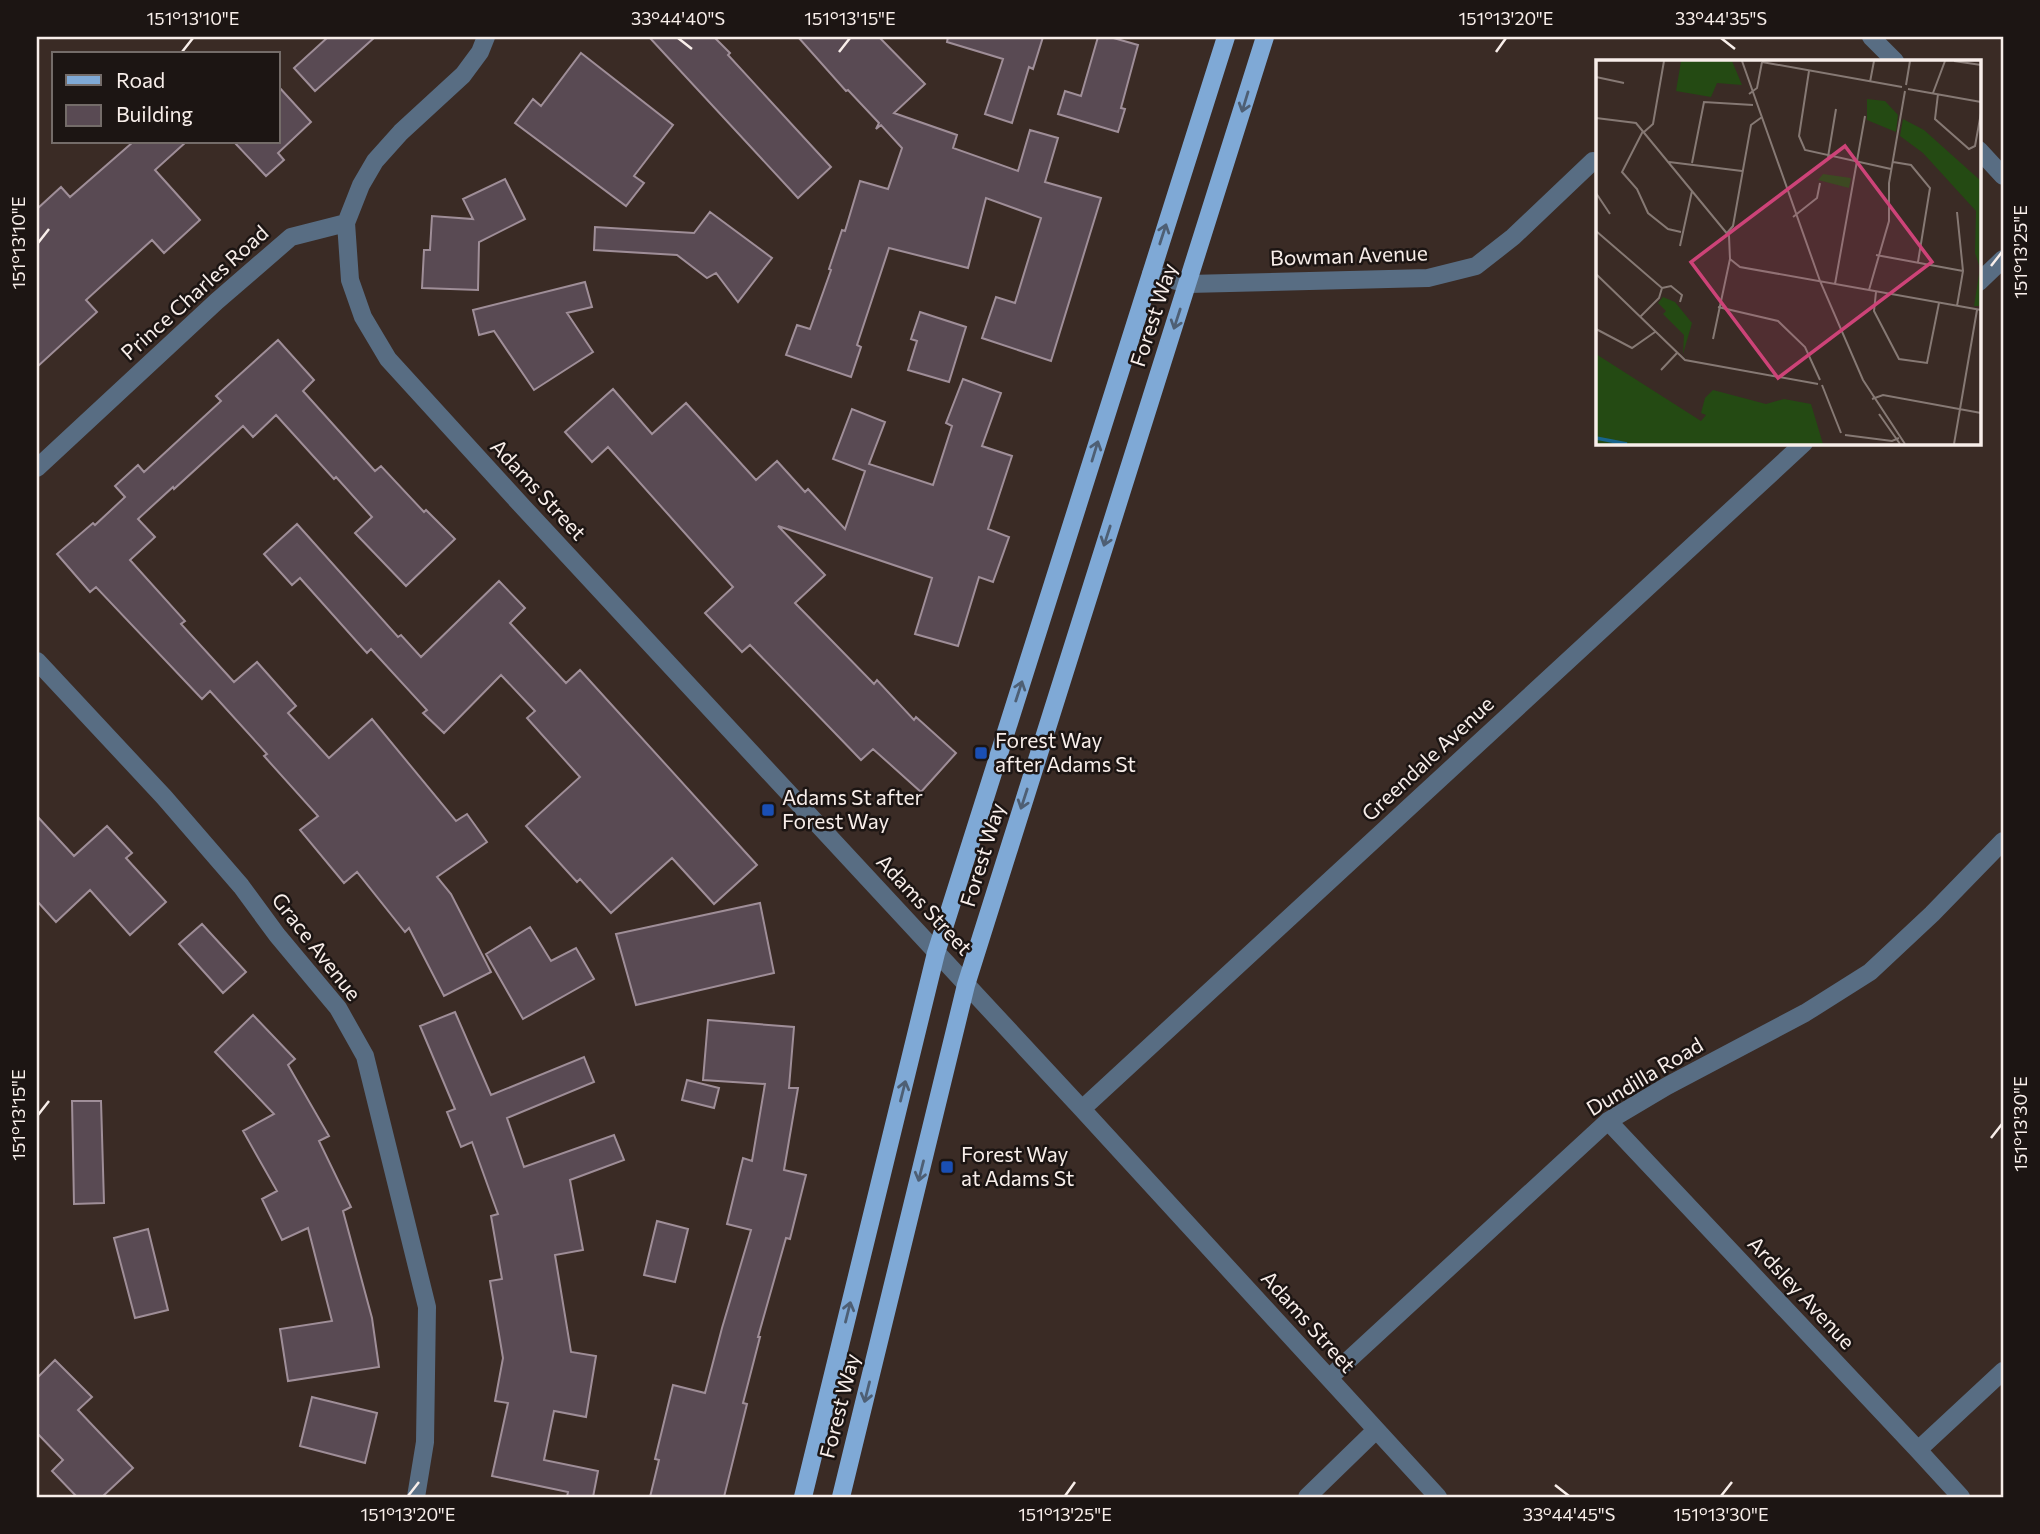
<svg xmlns="http://www.w3.org/2000/svg" width="2040" height="1534" font-family="Commissioner,sans-serif">
	<style>
		.building { fill: #594a53; stroke: #9f8e98; stroke-width: 2 }
		.lines { fill: none; stroke-linecap: round; stroke-linejoin: round }
		.minor { stroke: #586d83; stroke-width: 18 }
		.major { stroke: #7fa9d6; stroke-width: 18 }
		.oneway { stroke: #4e5f74 }
		.ticks { fill: none; stroke: #f8eeea; stroke-width: 2.5 }
		.transit-dot { fill: #1a4fb4; stroke: #1c1513; stroke-width: 2.5 }
		.labels { text-anchor: middle; stroke-width: 5; stroke-linejoin: round; paint-order: stroke }
		.street-label { font-size: 21px; fill: #f8eeea; stroke: #1c1513 }
		.poi-label { font-size: 21px; fill: #f8eeea; stroke: #1c1513; text-anchor: start }
		.inset-river { fill: none; stroke: #18658d; stroke-width: 3.5 }
		.inset-road { fill: none; stroke: #867974; stroke-width: 2 }
		.view { fill: #cd4378; fill-opacity: 0.15; stroke: #cd4378; stroke-width: 3.5 }
		.inset-edge { fill: none; stroke: #f8eeea; stroke-width: 3.5 }
		.neatline { fill: none; stroke: #f8eeea; stroke-width: 2.5 }
		.ticks-label { font-size: 18px; text-anchor: middle; fill: #f8eeea }
	</style>
	<rect width="100%" height="100%" fill="#3a2b25"/>
	<!-- building -->
	<path class="building" d="M328 37H375L315 91 294 68Z
		M649 37H714L730 53 728 55 831 167 798 198Z
		M798 37H879L925 84 894 113 957 135 953 148 1018 171 1030 130 1058 138 1045 182 1101 198 1051 361 982 338 996 297 1015 303 1041 218 986 198 968 268 889 248 857 345 861 347 851 377 786 355 797 325 810 329 831 270 829 269 842 230 845 231 860 181 888 189 902 148 881 125 876 129 879 123 848 90 846 91Z
		M948 37H1043L1033 69 1029 67 1012 123 985 114 1003 59 947 42Z
		M1098 37H1110L1138 45 1121 108 1125 109 1118 132 1058 114 1065 91 1081 96Z
		M581 53 673 125 634 176 644 183 626 206 515 123 533 99 541 106Z
		M278 86 311 122 278 153 284 160 266 176 234 142H278Z
		M133 142H186L155 170 200 220 164 253 152 240 86 300 97 312 37 367V209L61 187 70 197Z
		M505 179 525 219 479 242 478 290 422 288 424 250H430L432 216 473 219 463 199Z
		M710 212 772 258 738 302 716 273 707 278 677 255 594 250 595 227 694 233Z
		M585 282 592 307 567 313 593 352 534 390 494 331 479 335 473 310Z
		M920 312 966 327 949 382 908 370 917 341 911 339Z
		M278 340 314 380 303 391 375 471 381 466 424 512 426 510 455 539 406 586 355 533 372 517 336 477 334 479 276 415 253 437 243 426 174 489 173 487 138 519 155 537 130 560 185 621 181 624 234 682 257 662 296 706 288 713 329 758 372 719 456 821 467 814 487 842 437 877 451 894 491 972 444 996 409 928 405 932 357 872 344 883 300 830 318 816 264 756 267 754 210 691 202 699 96 587 90 592 57 554 93 523 95 525 125 497 115 486 138 465 144 472 221 401 216 396Z
		M963 379 1001 393 982 446 1012 456 988 529 1009 537 993 582 979 577 958 646 915 634 932 578 778 526 825 575 795 603 874 684 877 680 914 720 916 717 956 753 921 792 873 749 861 760 750 645 742 652 705 613 733 587 608 447 592 462 565 432 613 389 652 434 686 403 756 480 777 461 805 492 808 489 845 529 865 471 833 459 852 409 885 422 869 464 933 485 952 426 946 423Z
		M297 524 398 637 401 635 421 657 499 581 525 608 510 623 566 683 580 670 757 865 714 904 672 858 611 913 580 879 577 882 526 826 580 777 527 718 535 711 501 675 444 733 423 713 427 710 371 649 367 653 300 578 292 585 264 554Z
		M37 816 74 856 107 826 132 853 126 858 166 902 130 935 90 890 56 922 37 901Z
		M760 903 774 973 636 1005 616 934Z
		M202 924 246 972 223 993 179 944Z
		M530 927 551 961 576 948 594 979 523 1019 486 954Z
		M455 1012 491 1095 584 1057 594 1082 507 1118 524 1167 614 1135 624 1160 570 1180 583 1250 555 1255 571 1352 596 1356 586 1417 554 1411 544 1460 598 1471 593 1497H567L568 1492 492 1476 508 1403 495 1401 503 1358 490 1281 502 1279 491 1216 498 1214 472 1142 461 1147 447 1112 455 1109 420 1026Z
		M253 1015 295 1059 288 1065 329 1136 319 1141 351 1207 343 1211 372 1318 379 1367 288 1381 280 1329 332 1321 308 1228 282 1240 262 1199 277 1191 243 1131 274 1114 215 1052Z
		M708 1020 794 1027 789 1088H798L784 1170 806 1175 790 1239 786 1238 758 1337H760L743 1403 747 1404 724 1497H650L659 1460 655 1459 673 1385 705 1393 722 1328 751 1230 727 1224 743 1158 752 1161 765 1084 703 1080Z
		M687 1080 719 1088 714 1108 682 1100Z
		M72 1101H101L104 1203 74 1204Z
		M657 1221 688 1229 675 1282 644 1275Z
		M148 1229 168 1310 135 1318 114 1238Z
		M55 1360 92 1397 78 1410 133 1468 102 1497H77L52 1471 63 1460 37 1433V1378Z
		M312 1397 377 1413 365 1463 300 1446Z"/>
	<g class="lines">
		<!-- minor -->
		<path class="minor" d="M486 37 480 52 463 75 401 132 375 161 361 185 346 223 350 280 363 317 388 359 523 507 1082 1109 1438 1497
			M1871 37 1895 61
			M1979 150 2003 176
			M1151 274 1188 284 1428 278 1476 266 1513 237 1593 161
			M1979 282 2003 259
			M37 468 217 301 291 237 346 223
			M37 661 164 797 241 886 277 935 338 1008 365 1056 427 1307 425 1442 416 1497
			M1082 1109 1804 443
			M1608 1121 1918 1450 1961 1497
			M1329 1378 1608 1121 1667 1086 1805 1013 1870 972 1932 914 2003 841
			M1918 1450 2003 1371
			M1307 1497 1376 1430"/>
		<!-- major -->
		<path class="major" d="M803 1497 936 953 1226 37
			M841 1497 966 985 1265 37"/>
	</g>
	<!-- one-way arrows -->
	<defs><path id="oneway-shaft" d="M-6 0H5M1.5-3L5.5 0L1.5 3" fill="none" stroke-width="1.6" stroke-linecap="round" stroke-linejoin="round" transform="scale(1.75)"/></defs>
	<g class="oneway">
		<use href="#oneway-shaft" transform="translate(1245 102) rotate(107)"/>
		<use href="#oneway-shaft" transform="translate(1163 234) rotate(-72)"/>
		<use href="#oneway-shaft" transform="translate(1177 319) rotate(108)"/>
		<use href="#oneway-shaft" transform="translate(1095 451) rotate(-73)"/>
		<use href="#oneway-shaft" transform="translate(1107 536) rotate(108)"/>
		<use href="#oneway-shaft" transform="translate(1019 691) rotate(-72)"/>
		<use href="#oneway-shaft" transform="translate(1024 799) rotate(108)"/>
		<use href="#oneway-shaft" transform="translate(903 1091) rotate(-76)"/>
		<use href="#oneway-shaft" transform="translate(921 1171) rotate(104)"/>
		<use href="#oneway-shaft" transform="translate(848 1312) rotate(-76)"/>
		<use href="#oneway-shaft" transform="translate(867 1392) rotate(104)"/>
	</g>
	<!-- ticks -->
	<path class="ticks" d="M678 38 692 49M1721 38 1735 49M182 52 193 38M839 52 850 38M1496 52 1506 38M38 243 49 229M1991 266 2002 252M38 1115 49 1101M1991 1138 2002 1124M1555 1485 1569 1496M408 1496 419 1482M1065 1496 1075 1482M1721 1496 1732 1482"/>
	<!-- markers -->
	<g class="transit-dot">
		<rect x="974" y="746" width="14" height="14" rx="3.5"/>
		<rect x="761" y="803" width="14" height="14" rx="3.5"/>
		<rect x="940" y="1160" width="14" height="14" rx="3.5"/>
	</g>
	<g class="labels">
		<!-- street labels -->
		<g class="street-label">
			<text transform="translate(1349 256) rotate(-2)" y="7">Bowman Avenue</text>
			<text transform="translate(195 293) rotate(-42)" y="7">Prince Charles Road</text>
			<text transform="translate(1154 315) rotate(-72)" y="7">Forest Way</text>
			<text transform="translate(538 490) rotate(47)" y="7">Adams Street</text>
			<text transform="translate(1428 759) rotate(-43)" y="7">Greendale Avenue</text>
			<text transform="translate(983 855) rotate(-73)" y="7">Forest Way</text>
			<text transform="translate(924 905) rotate(47)" y="7">Adams Street</text>
			<text transform="translate(316 947) rotate(52)" y="7">Grace Avenue</text>
			<text transform="translate(1645 1077) rotate(-31)" y="7">Dundilla Road</text>
			<text transform="translate(1801 1293) rotate(47)" y="7">Ardsley Avenue</text>
			<text transform="translate(1308 1322) rotate(48)" y="7">Adams Street</text>
			<text transform="translate(840 1406) rotate(-76)" y="7">Forest Way</text>
		</g>
		<!-- poi labels -->
		<g class="poi-label">
			<text x="995" y="748">Forest Way<tspan x="995" dy="24">after Adams St</tspan></text>
			<text x="782" y="805">Adams St after<tspan x="782" dy="24">Forest Way</tspan></text>
			<text x="961" y="1162">Forest Way<tspan x="961" dy="24">at Adams St</tspan></text>
		</g>
	</g>
	<!-- overview -->
	<g transform="translate(1596 60)">
		<rect width="385" height="385" fill="#3a2b25"/>
		<path d="M85 1H136L146 25 121 23 115 37 80 31ZM271 39 289 41 302 55 300 72 271 60ZM307 59 328 70 385 121V241L383 246H378L384 208 379 193 380 151 327 93 304 76ZM227 114 255 118 253 128 222 120ZM67 237 79 242 96 263 87 294 88 275 67 254 70 251 62 243ZM0 294 105 361 110 355 105 353 109 338 117 330 170 344 188 339 215 344 227 384H0Z" fill="#244a13"/>
		<path class="inset-river" d="M0 378 31 384"/>
		<path class="inset-road" d="M146 1 224 221 267 320 309 384M358 1 385 5M166 2 306 27M213 11 203 76 209 90 295 109M0 17 28 23M274 22 278 1M310 25 314 1M312 29 385 42M337 33 349 1M153 34 161 28 166 2M342 34 339 59 373 89 379 86 385 53M0 58 40 63 133 176 134 199 117 279M47 71 26 112 41 129 52 153 72 169 85 172M48 72 57 64 68 1M232 97 240 49M73 102 146 111M297 102 315 105 334 128 322 202M96 103 108 42 157 45M0 133 14 154M361 152 367 211 361 246M197 157 221 138 224 123M0 171 66 228 63 238 44 257M131 173 137 166 155 65 166 57M84 186 96 131M280 195 367 211M134 199 144 207 385 250M0 214 89 300 222 324M239 224 269 56M66 228 75 226 86 235 84 242M273 230 293 161V123L309 31M280 232 278 251 303 299 331 303 343 243M122 247 182 261 209 287 224 320M0 269 36 288 59 272M65 310 81 293M226 325 245 373M276 339 287 335 385 353M283 354 304 384M249 375 296 381 303 378M358 384 381 250"/>
		<path class="view" d="M249 86 336 202 182 318 95 202Z"/>
		<rect width="385" height="385" class="inset-edge"/>
	</g>
	<!-- border -->
	<rect width="2040" height="1534" fill="none" stroke="#1c1513" stroke-width="77"/>
	<!-- legend -->
	<rect x="52" y="52" width="228" height="91" fill="#1c1513" stroke="#746c69" stroke-width="2"/>
	<rect x="66" y="75" width="35" height="10" fill="#7fa9d6" stroke="#746c69" stroke-width="2"/>
	<text x="116" y="88" font-size="21" fill="#f8eeea">Road</text>
	<rect x="66" y="105" width="35" height="21" fill="#594a53" stroke="#746c69" stroke-width="2"/>
	<text x="116" y="122" font-size="21" fill="#f8eeea">Building</text>
	<rect x="38" y="38" width="1964" height="1458" class="neatline"/>
	<g class="ticks-label">
		<text x="193" y="25">151°13'10"E</text>
		<text x="678" y="25">33°44'40"S</text>
		<text x="850" y="25">151°13'15"E</text>
		<text x="1506" y="25">151°13'20"E</text>
		<text x="1721" y="25">33°44'35"S</text>
		<text transform="translate(19 243) rotate(-90)" y="6">151°13'10"E</text>
		<text transform="translate(2021 252) rotate(-90)" y="6">151°13'25"E</text>
		<text transform="translate(19 1115) rotate(-90)" y="6">151°13'15"E</text>
		<text transform="translate(2021 1124) rotate(-90)" y="6">151°13'30"E</text>
		<text x="408" y="1521">151°13'20"E</text>
		<text x="1065" y="1521">151°13'25"E</text>
		<text x="1569" y="1521">33°44'45"S</text>
		<text x="1721" y="1521">151°13'30"E</text>
	</g>
</svg>
